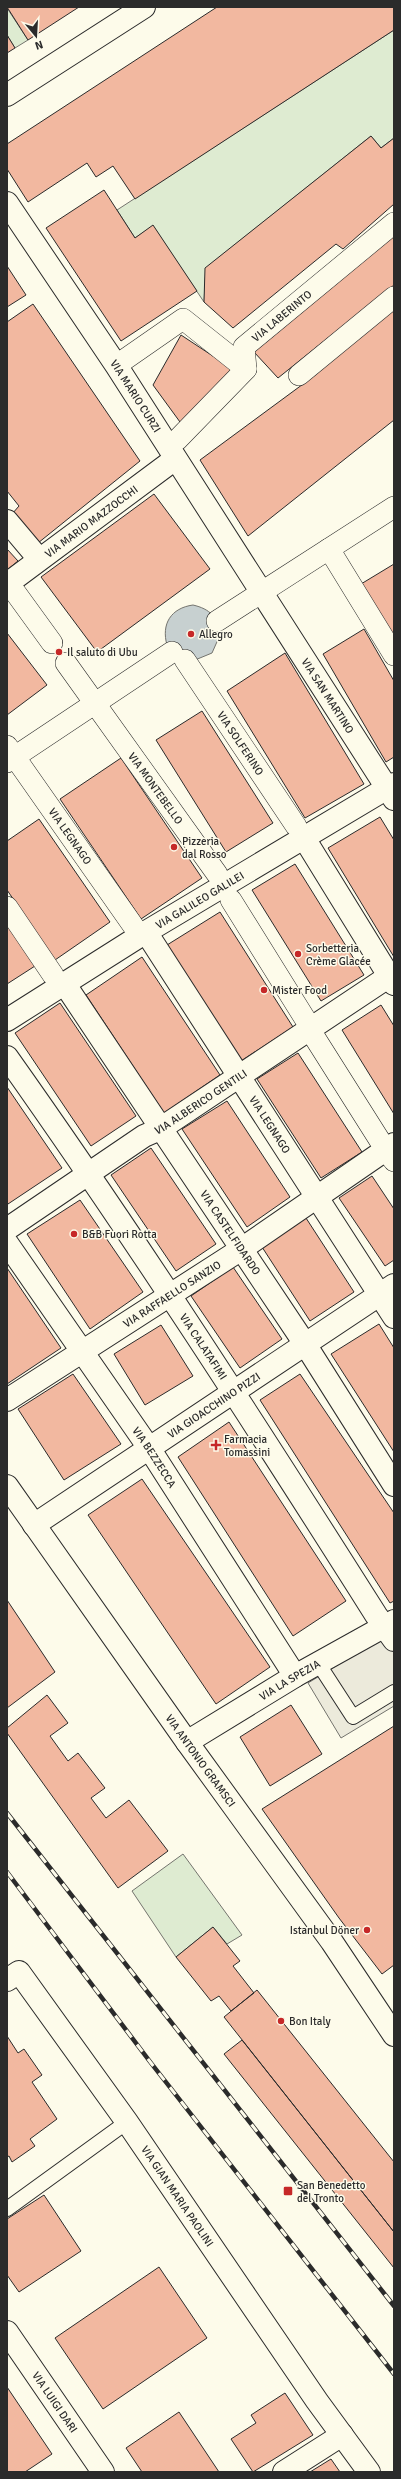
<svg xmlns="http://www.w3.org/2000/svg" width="401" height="2479" font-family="Signika,sans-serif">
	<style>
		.green { fill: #deebd1; stroke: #74746e }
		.parking { fill: #eceadb; stroke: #74746e }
		.water { fill: #c7d0d0; stroke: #74746e }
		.building { fill: #f2b8a0; stroke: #2b2b2b }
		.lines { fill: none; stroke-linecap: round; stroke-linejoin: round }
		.service-casing { stroke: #2b2b2b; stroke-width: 16 }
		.pedestrian-casing { stroke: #2b2b2b; stroke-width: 22 }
		.minor-casing { stroke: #2b2b2b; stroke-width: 24 }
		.tertiary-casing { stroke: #2b2b2b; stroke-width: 24 }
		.service { stroke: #fdfbea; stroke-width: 14 }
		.pedestrian { stroke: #fdfbea; stroke-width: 21 }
		.minor { stroke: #fdfbea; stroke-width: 22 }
		.tertiary { stroke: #fdfbea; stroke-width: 22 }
		.rail-casing { stroke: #2b2b2b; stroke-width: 4.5 }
		.rail { stroke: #fdfbea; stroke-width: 3; stroke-dasharray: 9; stroke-linecap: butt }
		.poi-dot { fill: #c62828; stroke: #fdfbea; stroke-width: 1.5 }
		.labels { text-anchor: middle; stroke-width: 3; stroke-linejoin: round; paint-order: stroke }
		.street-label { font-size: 11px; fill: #2b2b2b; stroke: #fdfbea }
		.poi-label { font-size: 11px; fill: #2b2b2b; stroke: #fdfbea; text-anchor: start }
	</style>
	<rect width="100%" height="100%" fill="#fdfbea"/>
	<!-- green -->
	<path class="green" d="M7 8 28 40 15 48 7 35Z
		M394 30V138L381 148 371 136 206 268 204 302 153 226 135 238 117 210Z
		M183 1854 242 1935 227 1944 213 1927 176 1957 132 1891Z"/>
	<!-- parking -->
	<path class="parking" d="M385 1636 394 1651V1706L341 1738 308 1683Z"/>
	<!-- water -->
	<path class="water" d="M193 605C210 609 218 617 220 635L212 653 195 660 167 645C161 624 171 608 193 605Z"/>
	<!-- building -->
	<path class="building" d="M7 7H79L28 40Z
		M217 7H394V30L135 199 113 166 96 177 87 163 28 202 7 169V144Z
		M7 35 15 48 7 53Z
		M371 136 381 148 394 138V204L343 249 336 244 233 328 204 302 205 268Z
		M104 190 135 238 153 225 197 291 121 341 46 228Z
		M394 236V285L278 378 254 352Z
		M7 266 26 295 7 307Z
		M33 304 140 461 38 543 12 514 19 506 7 491V322Z
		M394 308V420L248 536 200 460 314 376Z
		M181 335 234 370 180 422 153 385Z
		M154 494 210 569 97 652 41 577Z
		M7 549 18 561 7 570Z
		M394 564V639L361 584Z
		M364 629 394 681V757L386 762 323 654Z
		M7 633 47 685 7 715Z
		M285 653 364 784 305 818 227 691Z
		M202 711 273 823 226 852 156 740Z
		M121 758 202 878 141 919 60 799Z
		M380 817 394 840V957L328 848Z
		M39 819 110 922 55 960 7 890V841Z
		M295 864 364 975 321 1001 252 890Z
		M220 912 293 1027 241 1061 167 945Z
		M7 922 35 966 7 984Z
		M142 957 220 1075 164 1113 86 995Z
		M60 1003 136 1116 91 1146 15 1033Z
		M381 1005 394 1026V1114L342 1030Z
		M298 1053 362 1152 321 1178 257 1079Z
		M7 1087 62 1168 8 1204 7 1202Z
		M227 1101 290 1197 247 1227 182 1129Z
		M151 1148 216 1244 176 1271 111 1175Z
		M372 1176 394 1209V1260L385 1266 339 1198Z
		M80 1200 143 1292 90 1329 27 1234Z
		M306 1218 354 1292 310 1321 262 1247Z
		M233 1267 282 1339 240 1368 191 1296Z
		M7 1268 61 1348 7 1384Z
		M379 1324 394 1348V1452L331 1354Z
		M161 1325 193 1376 145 1405 114 1354Z
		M73 1374 121 1444 64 1480 18 1409Z
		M300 1374 394 1513V1601L390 1603 260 1400Z
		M229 1422 346 1601 293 1636 178 1457Z
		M142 1479 270 1667 216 1704 88 1515Z
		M7 1600 55 1672 7 1708Z
		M47 1695 68 1723 50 1736 68 1761 78 1753 105 1788 91 1798 106 1818 129 1800 168 1851 118 1888 7 1733V1728Z
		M291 1705 322 1754 270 1786 240 1737Z
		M394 1726V1965L382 1974 339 1918 262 1809Z
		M213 1927 240 1961 233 1966 254 1993 231 2011 219 1996 211 2001 176 1957Z
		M257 1990 394 2162V2232L224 2017Z
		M7 2036 18 2053 24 2049 42 2075 32 2082 57 2119 30 2139 35 2146 12 2162 9 2156 7 2157Z
		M242 2040 394 2232V2268L224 2054Z
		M44 2195 81 2251 19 2292 7 2275V2219Z
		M159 2267 207 2338 103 2409 55 2338Z
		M7 2387 52 2454 25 2472H7Z
		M285 2393 313 2435 253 2472 231 2439 256 2423 251 2415Z
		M179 2412 219 2472H142L126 2448Z
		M331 2459 340 2472H310Z"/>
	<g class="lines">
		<defs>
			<path id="service" d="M318 1663 353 1717 394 1692
				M7 2209 127 2122"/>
			<g id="pedestrian">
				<path d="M124 360 183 319 246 369"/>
				<path d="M299 375 394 297"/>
				<path id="s1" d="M177 440 246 369 244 347 394 223"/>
				<path d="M329 549 394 655"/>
				<path d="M15 592 52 643"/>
				<path d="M217 621 394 507"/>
				<path id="s2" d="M185 660 296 826"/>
				<path id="s3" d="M66 663 217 874"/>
				<path id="s4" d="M7 746 134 927"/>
				<path d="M7 762 172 652"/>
				<path d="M231 900 307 1022"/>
				<path d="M7 907 53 975"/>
				<path d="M315 1038 382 1144"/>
				<path d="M391 1157 394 1161"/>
			</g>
			<g id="minor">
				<path d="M7 95 144 7"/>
				<path d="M7 521 39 559"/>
				<path id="s5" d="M7 584 175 459"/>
				<path d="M304 838 394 984"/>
				<path id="s6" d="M146 932 394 1317"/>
				<path id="s7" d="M64 983 305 1344 394 1485"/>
				<path id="s8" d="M7 1020 146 932 394 784"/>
				<path id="s9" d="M7 1057C136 1239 257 1427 376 1615L394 1640"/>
				<path id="s10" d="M7 1229 144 1136 160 1129 394 973"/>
				<path id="s11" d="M7 1243 149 1448 295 1676"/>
				<path id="s12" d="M7 1400 240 1250 394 1144"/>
				<path id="s13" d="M187 1742 295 1676 394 1621"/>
				<path id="s14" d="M7 1980 19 1972 127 2122 317 2401 369 2472"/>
				<path d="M284 2472 342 2435"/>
			</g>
			<g id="tertiary">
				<path id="s15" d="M7 203 116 365 394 799"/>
				<path id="s16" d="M7 1486 187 1742 332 1942 394 2035"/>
				<path id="s17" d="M34 1525 394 1285"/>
				<path id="s18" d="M7 2332 103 2472"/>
			</g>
		</defs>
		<!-- service casing -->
		<use href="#service" class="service-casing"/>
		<!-- pedestrian casing -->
		<use href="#pedestrian" class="pedestrian-casing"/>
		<!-- minor casing -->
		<use href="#minor" class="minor-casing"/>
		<!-- tertiary casing -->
		<use href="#tertiary" class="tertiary-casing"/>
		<!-- service -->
		<use href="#service" class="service"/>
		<!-- pedestrian -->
		<use href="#pedestrian" class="pedestrian"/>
		<!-- minor -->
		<use href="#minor" class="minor"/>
		<!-- tertiary -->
		<use href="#tertiary" class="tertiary"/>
		<defs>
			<path id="rail" d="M7 1813 394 2306
				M7 1872 151 2063 394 2374"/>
		</defs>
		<!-- rail casing -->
		<use href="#rail" class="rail-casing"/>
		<!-- rail -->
		<use href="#rail" class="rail"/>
	</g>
	<!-- markers -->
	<g class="poi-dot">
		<circle cx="191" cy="634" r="4"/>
		<circle cx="59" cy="652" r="4"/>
		<circle cx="174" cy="847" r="4"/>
		<circle cx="298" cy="954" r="4"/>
		<circle cx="264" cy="990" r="4"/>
		<circle cx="74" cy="1234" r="4"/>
		<path d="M214 1439h4v4h4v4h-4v4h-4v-4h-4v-4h4z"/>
		<circle cx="367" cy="1930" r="4"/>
		<circle cx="281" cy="2021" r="4"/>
		<rect x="283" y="2186" width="10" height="10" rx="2"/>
	</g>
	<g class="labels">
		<!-- street labels -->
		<g class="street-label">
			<text dy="4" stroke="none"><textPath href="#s1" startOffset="170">VIA LABERINTO</textPath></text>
			<text dy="4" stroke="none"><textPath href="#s15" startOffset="232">VIA MARIO CURZI</textPath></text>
			<text dy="4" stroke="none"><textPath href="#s5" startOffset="105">VIA MARIO MAZZOCCHI</textPath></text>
			<text dy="4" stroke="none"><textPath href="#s15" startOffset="588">VIA SAN MARTINO</textPath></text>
			<text dy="4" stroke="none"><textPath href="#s2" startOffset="100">VIA SOLFERINO</textPath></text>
			<text dy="4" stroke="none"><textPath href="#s3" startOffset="154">VIA MONTEBELLO</textPath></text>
			<text dy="4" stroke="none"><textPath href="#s4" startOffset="110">VIA LEGNAGO</textPath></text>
			<text dy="4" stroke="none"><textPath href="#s8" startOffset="227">VIA GALILEO GALILEI</textPath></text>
			<text dy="4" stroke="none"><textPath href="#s10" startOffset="232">VIA ALBERICO GENTILI</textPath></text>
			<text dy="4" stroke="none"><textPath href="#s6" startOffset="229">VIA LEGNAGO</textPath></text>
			<text dy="4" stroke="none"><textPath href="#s7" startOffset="300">VIA CASTELFIDARDO</textPath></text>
			<text dy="4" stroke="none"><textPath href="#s12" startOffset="196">VIA RAFFAELLO SANZIO</textPath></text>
			<text dy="4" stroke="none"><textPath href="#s9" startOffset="350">VIA CALATAFIMI</textPath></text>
			<text dy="4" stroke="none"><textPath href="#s17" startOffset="216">VIA GIOACCHINO PIZZI</textPath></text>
			<text dy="4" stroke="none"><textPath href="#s11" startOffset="260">VIA BEZZECCA</textPath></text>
			<text dy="4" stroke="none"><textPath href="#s13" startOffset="120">VIA LA SPEZIA</textPath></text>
			<text dy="4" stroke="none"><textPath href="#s16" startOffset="336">VIA ANTONIO GRAMSCI</textPath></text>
			<text dy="4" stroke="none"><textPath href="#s14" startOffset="289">VIA GIAN MARIA PAOLINI</textPath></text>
			<text dy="4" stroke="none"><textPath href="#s18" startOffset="85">VIA LUIGI DARI</textPath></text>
		</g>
		<!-- poi labels -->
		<g class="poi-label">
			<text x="199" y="638">Allegro</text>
			<text x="67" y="656">Il saluto di Ubu</text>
			<text x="182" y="845">Pizzeria<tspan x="182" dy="13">dal Rosso</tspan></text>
			<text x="306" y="952">Sorbetteria<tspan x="306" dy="13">Crème Glacée</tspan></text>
			<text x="272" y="994">Mister Food</text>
			<text x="82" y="1238">B&amp;B Fuori Rotta</text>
			<text x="224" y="1443">Farmacia<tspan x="224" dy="13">Tomassini</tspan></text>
			<text x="359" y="1934" text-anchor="end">Istanbul Döner</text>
			<text x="289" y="2025">Bon Italy</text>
			<text x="297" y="2189">San Benedetto<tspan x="297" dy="13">del Tronto</tspan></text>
		</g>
	</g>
	<!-- border -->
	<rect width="401" height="2479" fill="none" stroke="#2b2b2b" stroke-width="16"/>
	<!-- north arrow -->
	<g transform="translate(36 36) rotate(162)" stroke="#fdfbea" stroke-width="3" paint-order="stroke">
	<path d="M0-3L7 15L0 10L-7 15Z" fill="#2b2b2b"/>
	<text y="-6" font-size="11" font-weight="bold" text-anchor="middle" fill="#2b2b2b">N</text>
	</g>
</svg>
